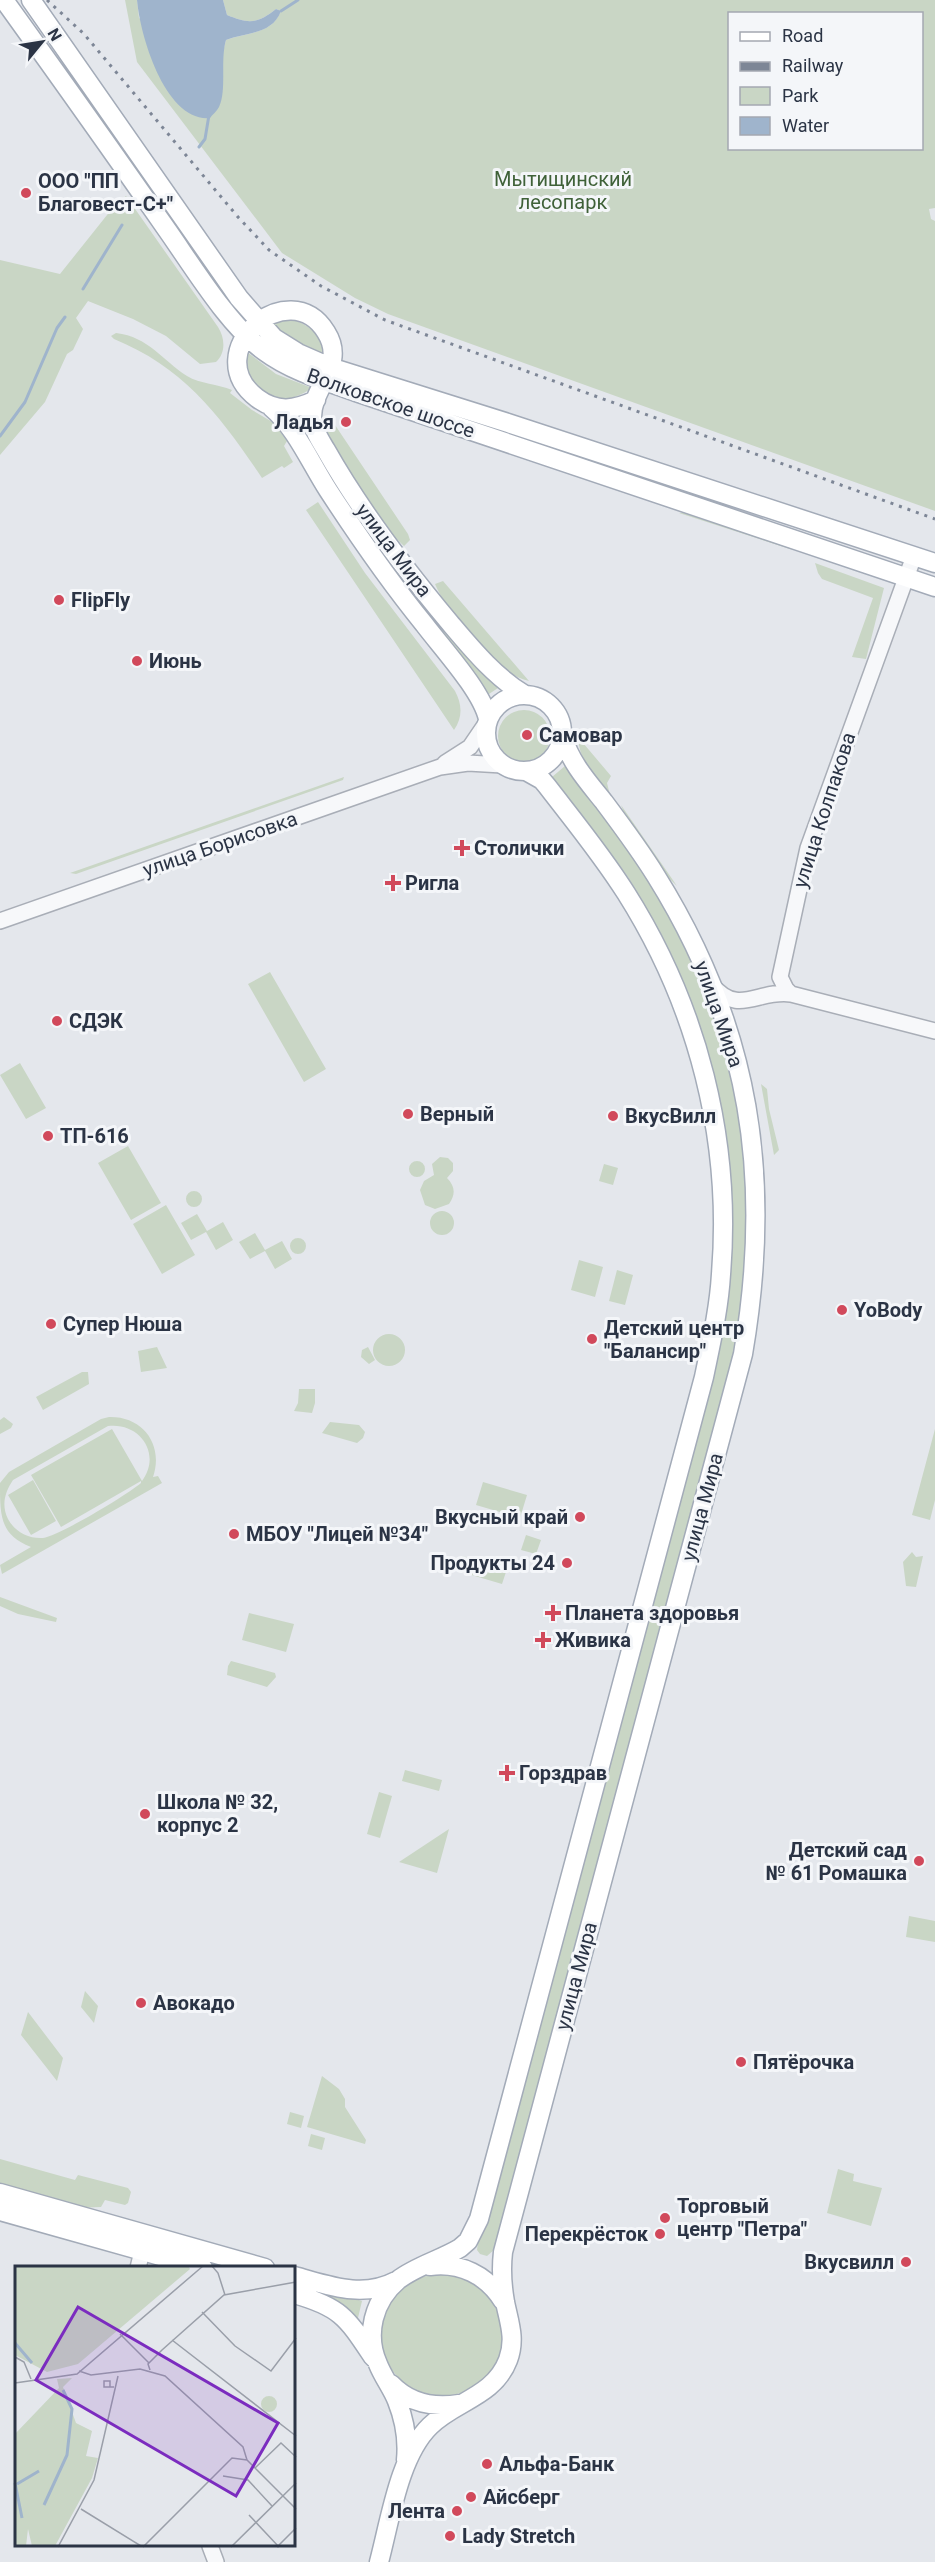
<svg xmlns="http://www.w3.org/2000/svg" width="935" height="2562" font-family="Roboto,sans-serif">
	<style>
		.green { fill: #c9d6c5; fill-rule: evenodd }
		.water { fill: #9fb4cc }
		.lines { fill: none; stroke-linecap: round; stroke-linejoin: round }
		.stream { stroke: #9fb4cc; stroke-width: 3 }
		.minor-casing { stroke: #a9aeb7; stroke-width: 18 }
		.major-casing { stroke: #a3abb8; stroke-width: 21 }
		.minor { stroke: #f7f8fa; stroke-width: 15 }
		.major { stroke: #fff; stroke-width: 18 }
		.rail { stroke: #7d8696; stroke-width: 3; stroke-dasharray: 3 6; stroke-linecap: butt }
		.poi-dot { fill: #d1495b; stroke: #f4f6f9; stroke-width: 2 }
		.labels { text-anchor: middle; stroke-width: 6; stroke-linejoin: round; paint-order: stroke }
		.park-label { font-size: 20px; fill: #3f6138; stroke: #f4f6f9 }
		.poi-label { font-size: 20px; font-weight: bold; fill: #2b3445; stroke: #f4f6f9; text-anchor: start }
		.street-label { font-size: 20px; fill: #2b3445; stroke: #f4f6f9 }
		.inset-river { fill: none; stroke: #9fb4cc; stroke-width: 3 }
		.inset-road { fill: none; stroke: #9a9fa9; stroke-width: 1.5 }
		.view { fill: #7b2cbf; fill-opacity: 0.15; stroke: #7b2cbf; stroke-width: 3 }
		.inset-edge { fill: none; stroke: #2b3445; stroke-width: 3 }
	</style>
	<rect width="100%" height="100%" fill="#e4e7ec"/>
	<!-- green -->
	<path class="green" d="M125 0H137L139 18 223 79 222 55 226 40C247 32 271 35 281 11L276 9C257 24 249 24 227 15L223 0H935V208L929 209 931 219 935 221V511L388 314 355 298 282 253 137 62ZM730 14H922V148H730Z
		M126 196 218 327C225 338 226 353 216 362L200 364 166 336 133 319 88 301 76 318 83 329 73 350 67 354 45 402 0 455V260L60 274 115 205Z
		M287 318C308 324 320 332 325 354L302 345 269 322Z
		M116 333C149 337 162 360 187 376 200 384 218 384 232 390L230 393 252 410 274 423 287 441 284 446 293 462 284 468 282 466 262 478C221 417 185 368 114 339L111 336Z
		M247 352 276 374 312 388C293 401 274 404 258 386 249 376 244 367 247 352Z
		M298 415 343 489 473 661 498 688 486 696 374 547 292 416Z
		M335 425 408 534 410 540 404 546 387 530 325 433Z
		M318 502 365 573 455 691C462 704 463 717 454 730L306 510Z
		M689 512 788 544 793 550 679 513Z
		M815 563 884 588 866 659 852 657 873 598 822 579 818 573Z
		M443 581 529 681C492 672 450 618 435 584Z
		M498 736a26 26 0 1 1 52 0a26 26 0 1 1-52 0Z
		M578 737 611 776 607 783 610 795C594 779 579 760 578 737Z
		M565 766 634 853 681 932 718 1020 739 1107 746 1154 750 1233 736 1347 495 2249 487 2256 480 2254 477 2250 480 2227 724 1317 714 1077 694 1010 670 953 628 877 552 777Z
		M344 777 343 780 76 874 70 873Z
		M621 805 677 886C654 864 632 835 621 805Z
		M270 972 326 1069 304 1082 248 984Z
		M20 1063 46 1108 26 1119 0 1075Z
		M761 1084 767 1089 769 1109 779 1150 774 1155Z
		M128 1146 161 1203 131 1220 98 1163Z
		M440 1157 448 1158 453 1163V1171L447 1178C455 1186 456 1194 449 1204L435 1209 425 1205 420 1190 424 1181 434 1175 432 1164Z
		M409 1169a8 8 0 1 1 16 0a8 8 0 1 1-16 0Z
		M604 1164 618 1168 613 1185 599 1181Z
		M186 1199a8 8 0 1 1 16 0a8 8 0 1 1-16 0Z
		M166 1205 195 1255 162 1274 133 1224Z
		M430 1223a12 12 0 1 1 24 0a12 12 0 1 1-24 0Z
		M197 1214 207 1231 223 1222 233 1240 216 1250 206 1232 191 1240 181 1223Z
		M255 1233 265 1250 282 1241 292 1259 275 1269 265 1251 250 1259 239 1242Z
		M290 1246a8 8 0 1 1 16 0a8 8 0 1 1-16 0Z
		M579 1260 603 1267 595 1297 571 1290Z
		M617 1270 633 1275 625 1305 609 1301Z
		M373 1350a16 16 0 1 1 32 0a16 16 0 1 1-32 0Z
		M157 1347 167 1368 141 1372 138 1351Z
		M368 1347 375 1360 369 1364 361 1357 362 1350Z
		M82 1372H88L89 1384 43 1410 36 1397Z
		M299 1389H315V1403L312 1413 294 1411 298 1403Z
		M4 1417 13 1424 11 1428 0 1434V1420Z
		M109 1417C143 1416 164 1445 153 1477L158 1476 162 1483 2 1574 0 1565 31 1547C0 1535 0 1516 0 1483L9 1472 101 1419ZM108 1426C140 1422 162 1454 142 1481L112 1429 31 1475 61 1527 141 1481V1483C127 1495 59 1536 43 1538 29 1539 15 1532 8 1519 1 1505 5 1492 13 1480Z
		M330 1422 359 1425 365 1432 363 1438 357 1443 322 1433Z
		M935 1429V1500L930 1520 912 1515Z
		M33 1480 56 1521 31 1535 8 1495Z
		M483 1482 527 1495 520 1518 476 1505Z
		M526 1535 541 1540 536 1554 521 1550Z
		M912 1552 916 1557 923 1556 916 1587 906 1586 903 1562Z
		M462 1556 507 1569 502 1584 458 1571Z
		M0 1597 57 1618 56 1622 18 1614 0 1606Z
		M249 1613 294 1624 286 1652 242 1640Z
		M231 1661 275 1673 276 1677 267 1687 227 1675 228 1666Z
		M405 1770 442 1780 439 1791 402 1781Z
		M379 1792 392 1796 380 1838 367 1834Z
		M449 1829 437 1873 399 1862Z
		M909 1916 935 1921V1942L906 1937Z
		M85 1991 98 2006 94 2023 81 2007Z
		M28 2012 63 2058 57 2081 21 2035Z
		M322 2076 339 2089 345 2099V2107L366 2140 365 2144 307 2127Z
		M290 2112 304 2116 301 2128 287 2124Z
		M311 2134 325 2138 322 2150 308 2146Z
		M0 2159 75 2180 78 2175 128 2188 131 2192 128 2203 125 2205 105 2200 101 2207 74 2208 0 2185Z
		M838 2169 854 2174 853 2181 882 2188 871 2226 827 2213Z
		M381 2335a61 61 0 1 1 122 0a61 61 0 1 1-122 0Z
		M294 2282 362 2301 357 2322 342 2304 294 2288Z"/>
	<!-- water -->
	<path class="water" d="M137 0H223L227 15C249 24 257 24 276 9L281 11C272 35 246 32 226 40 220 60 227 91 219 107 217 111 212 115 210 118 165 122 140 35 137 0Z"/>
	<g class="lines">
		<!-- stream -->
		<path class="stream" d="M281 11 298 0
			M199 147 205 139 209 115
			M83 289 122 225
			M0 436 25 402 57 328 65 317"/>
		<defs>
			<path id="minor" d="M914 556 808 848 780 977 786 989 791 994 935 1031
				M445 763 470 747 485 725
				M0 921 440 767 468 763 502 765
				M712 985C739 1017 758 989 791 994
				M138 2268 142 2251
				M210 2546 216 2562"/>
			<path id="major" d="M4 0C58 75 112 151 165 227 192 265 227 324 264 351 291 371 325 381 356 392L935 587
				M31 0 239 298 274 338 298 353 330 367 508 423 935 563
				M316 400C295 410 277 413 257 398 197 352 289 272 326 332 347 365 312 386 312 417 312 428 320 440 326 450 361 512 404 568 450 623 472 649 495 677 525 695
				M271 407C296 428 310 462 328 490 358 536 389 581 424 624 442 648 482 691 488 719
				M486 733a38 38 0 1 1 76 0a38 38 0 1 1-76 0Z
				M0 2193 265 2268
				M0 2211 203 2268
				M430 2266C460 2262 487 2275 503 2301
				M294 2276C328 2285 362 2299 396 2281
				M294 2294C341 2307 347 2318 373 2357
				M391 2384C409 2403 434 2408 459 2404
				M406 2460C408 2440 405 2421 397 2401 392 2388 383 2377 378 2364 365 2335 373 2301 398 2280 416 2266 440 2260 460 2248L468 2241 479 2219 704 1377C711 1343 719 1309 721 1274 732 1140 698 1007 626 893 602 855 574 821 547 786L542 780 526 771
				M379 2562C390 2521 399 2456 430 2426 455 2401 494 2397 508 2360 516 2339 509 2322 505 2302 502 2285 501 2269 503 2252L743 1354C773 1179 751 1028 656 876 640 850 622 826 604 802 588 782 570 762 563 737"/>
		</defs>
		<!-- minor casing -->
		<use href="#minor" class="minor-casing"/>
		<!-- major casing -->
		<use href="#major" class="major-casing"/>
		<!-- minor -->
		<use href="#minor" class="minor"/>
		<!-- major -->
		<use href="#major" class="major"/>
		<!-- rail -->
		<path class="rail" d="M47 0 84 34 238 217 269 250 321 286 385 320 935 519"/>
	</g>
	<!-- markers -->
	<g class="poi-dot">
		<circle cx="26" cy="193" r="6"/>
		<circle cx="346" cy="422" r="6"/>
		<circle cx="59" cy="600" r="6"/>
		<circle cx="137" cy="661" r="6"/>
		<circle cx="527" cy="735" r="6"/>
		<path d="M459 839h6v6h6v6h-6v6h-6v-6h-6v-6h6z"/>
		<path d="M390 874h6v6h6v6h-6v6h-6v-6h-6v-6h6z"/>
		<circle cx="57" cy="1021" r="6"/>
		<circle cx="408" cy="1114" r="6"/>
		<circle cx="613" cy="1116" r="6"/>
		<circle cx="48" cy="1136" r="6"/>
		<circle cx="842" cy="1310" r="6"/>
		<circle cx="51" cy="1324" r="6"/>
		<circle cx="592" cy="1339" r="6"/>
		<circle cx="580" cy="1517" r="6"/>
		<circle cx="234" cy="1534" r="6"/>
		<circle cx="567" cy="1563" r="6"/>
		<path d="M550 1604h6v6h6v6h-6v6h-6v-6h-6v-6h6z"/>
		<path d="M540 1631h6v6h6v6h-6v6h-6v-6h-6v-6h6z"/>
		<path d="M504 1764h6v6h6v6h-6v6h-6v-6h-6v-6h6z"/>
		<circle cx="145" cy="1814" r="6"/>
		<circle cx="919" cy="1861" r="6"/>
		<circle cx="141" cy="2003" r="6"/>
		<circle cx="741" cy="2062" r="6"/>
		<circle cx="665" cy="2218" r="6"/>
		<circle cx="660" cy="2234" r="6"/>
		<circle cx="906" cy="2262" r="6"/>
		<circle cx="487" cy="2464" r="6"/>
		<circle cx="471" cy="2497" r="6"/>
		<circle cx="457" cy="2511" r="6"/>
		<circle cx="450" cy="2536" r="6"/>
	</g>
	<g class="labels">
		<!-- park labels -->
		<g class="park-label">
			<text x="563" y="186">Мытищинский<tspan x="563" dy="23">лесопарк</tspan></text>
		</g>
		<!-- poi labels -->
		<g class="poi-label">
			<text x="38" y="188">ООО "ПП<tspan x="38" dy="23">Благовест-С+"</tspan></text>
			<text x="334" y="429" text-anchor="end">Ладья</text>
			<text x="71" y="607">FlipFly</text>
			<text x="149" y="668">Июнь</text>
			<text x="539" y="742">Самовар</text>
			<text x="474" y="855">Столички</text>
			<text x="405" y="890">Ригла</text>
			<text x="69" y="1028">СДЭК</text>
			<text x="420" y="1121">Верный</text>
			<text x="625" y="1123">ВкусВилл</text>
			<text x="60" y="1143">ТП-616</text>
			<text x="854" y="1317">YoBody</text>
			<text x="63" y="1331">Супер Нюша</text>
			<text x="604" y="1335">Детский центр<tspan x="604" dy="23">"Балансир"</tspan></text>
			<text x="568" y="1524" text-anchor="end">Вкусный край</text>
			<text x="246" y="1541">МБОУ "Лицей №34"</text>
			<text x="555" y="1570" text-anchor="end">Продукты 24</text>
			<text x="565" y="1620">Планета здоровья</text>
			<text x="555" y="1647">Живика</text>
			<text x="519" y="1780">Горздрав</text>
			<text x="157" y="1809">Школа № 32,<tspan x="157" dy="23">корпус 2</tspan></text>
			<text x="907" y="1857" text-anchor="end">Детский сад<tspan x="907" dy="23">№ 61 Ромашка</tspan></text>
			<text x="153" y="2010">Авокадо</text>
			<text x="753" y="2069">Пятёрочка</text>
			<text x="677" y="2213">Торговый<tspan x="677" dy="23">центр "Петра"</tspan></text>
			<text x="648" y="2241" text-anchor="end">Перекрёсток</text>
			<text x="894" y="2269" text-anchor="end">Вкусвилл</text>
			<text x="499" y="2471">Альфа-Банк</text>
			<text x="483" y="2504">Айсберг</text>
			<text x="445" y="2518" text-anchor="end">Лента</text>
			<text x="462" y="2543">Lady Stretch</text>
		</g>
		<!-- street labels -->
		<g class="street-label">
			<text transform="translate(391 403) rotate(19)" y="7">Волковское шоссе</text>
			<text transform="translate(394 550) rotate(53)" y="7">улица Мира</text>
			<text transform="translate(824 810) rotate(-72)" y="7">улица Колпакова</text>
			<text transform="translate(220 844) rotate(-19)" y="7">улица Борисовка</text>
			<text transform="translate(719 1014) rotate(71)" y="7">улица Мира</text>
			<text transform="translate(702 1507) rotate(-75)" y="7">улица Мира</text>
			<text transform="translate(576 1976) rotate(-75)" y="7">улица Мира</text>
		</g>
	</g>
	<!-- overview -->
	<g transform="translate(15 2266)">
		<rect width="280" height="280" fill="#e4e7ec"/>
		<path d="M0 0H173L175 3 63 98 32 106 0 89ZM57 112 48 121 61 157 77 165 71 190 83 192 77 212 40 280H17L13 263 11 280 0 281V168L44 122 42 113ZM246 138a8 8 0 1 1 16 0a8 8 0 1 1-16 0Z" fill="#c9d6c5"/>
		<path class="inset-river" d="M0 77 17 97M0 217 7 252M2 218 24 205M29 239 52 189 57 143 48 124"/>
		<path class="inset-road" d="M197 0 203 7 210 29M187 46 220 80M105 68 134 97M157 74 281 170M220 80 256 105 281 72M0 91 9 96 16 113M135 104 133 98 147 84 209 29 281 16M64 105 76 109 125 103 150 110 228 181 232 194M0 117 62 108 188 0M95 121V115H89V121H99M240 202 266 177 281 191M208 210 233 214 257 240M66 243 126 280M234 249 264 281M43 281 79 214 103 110M128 281 217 192 232 194 281 243M216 281 281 217M262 281 281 262"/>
		<path class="view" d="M63 41 263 157 221 230 21 114Z"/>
		<rect width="280" height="280" class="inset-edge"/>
	</g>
	<!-- legend -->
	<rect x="728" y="12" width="195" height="138" fill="#f4f6f9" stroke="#a4a8b1" stroke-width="1.5"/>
	<rect x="740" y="32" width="30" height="9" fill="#ffffff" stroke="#a4a8b1" stroke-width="1.5"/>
	<text x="782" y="42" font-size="18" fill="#2b3445">Road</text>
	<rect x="740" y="62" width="30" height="9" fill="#7d8696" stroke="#a4a8b1" stroke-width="1.5"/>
	<text x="782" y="72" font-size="18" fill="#2b3445">Railway</text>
	<rect x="740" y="87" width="30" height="18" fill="#c9d6c5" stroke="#a4a8b1" stroke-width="1.5"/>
	<text x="782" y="102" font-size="18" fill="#2b3445">Park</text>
	<rect x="740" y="117" width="30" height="18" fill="#9fb4cc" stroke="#a4a8b1" stroke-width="1.5"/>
	<text x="782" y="132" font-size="18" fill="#2b3445">Water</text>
	<!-- north arrow -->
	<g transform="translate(42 42) rotate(60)" stroke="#f4f6f9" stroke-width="4.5" paint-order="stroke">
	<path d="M0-4.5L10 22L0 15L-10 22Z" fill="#2b3445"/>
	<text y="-9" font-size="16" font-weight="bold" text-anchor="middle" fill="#2b3445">N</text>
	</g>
</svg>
